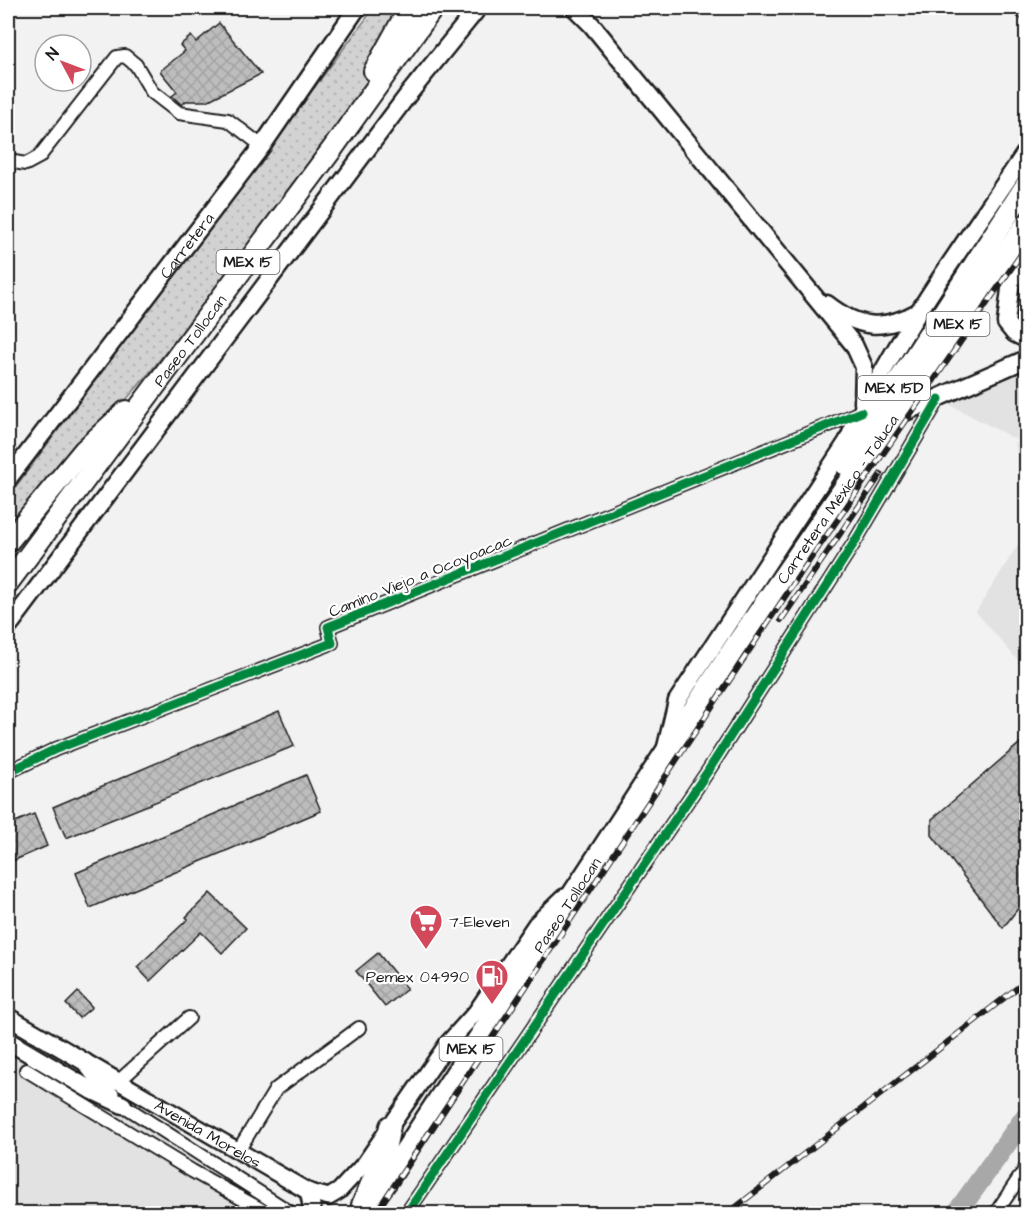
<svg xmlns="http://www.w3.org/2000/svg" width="1034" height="1221" font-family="'Architects Daughter',sans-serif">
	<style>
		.built { fill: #e2e2e2 }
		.park { fill: url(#park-dots); stroke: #777; stroke-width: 1.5 }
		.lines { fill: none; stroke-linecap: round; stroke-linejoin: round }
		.river { stroke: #a8a8a8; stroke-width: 21 }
		.building { fill: url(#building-cross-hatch); stroke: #1c1c1c; stroke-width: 1.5 }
		.minor-casing { stroke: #1c1c1c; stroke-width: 16 }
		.tertiary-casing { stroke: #1c1c1c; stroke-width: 20 }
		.secondary-casing { stroke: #1c1c1c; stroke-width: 21 }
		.trunk-casing { stroke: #1c1c1c; stroke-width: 24 }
		.motorway-casing { stroke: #1c1c1c; stroke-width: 26 }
		.minor { stroke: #fff; stroke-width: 12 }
		.tertiary { stroke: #fff; stroke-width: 15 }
		.secondary { stroke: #fff; stroke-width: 16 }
		.trunk { stroke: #fff; stroke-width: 20 }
		.motorway { stroke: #fff; stroke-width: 21 }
		.rail-casing { stroke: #1c1c1c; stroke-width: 6 }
		.rail { stroke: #fff; stroke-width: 4; stroke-dasharray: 11; stroke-linecap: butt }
		.cycleway-casing { stroke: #fff; stroke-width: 13 }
		.cycleway { stroke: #00873e; stroke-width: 9 }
		.labels { text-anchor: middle; stroke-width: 4.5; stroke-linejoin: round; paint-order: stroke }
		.shield { fill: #fff; stroke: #606060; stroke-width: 1.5 }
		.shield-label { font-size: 15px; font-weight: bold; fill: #1c1c1c }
		.street-label { font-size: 16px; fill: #1c1c1c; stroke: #fff }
		.poi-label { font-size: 16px; fill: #1c1c1c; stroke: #fff; text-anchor: start }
	</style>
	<defs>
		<pattern id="park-dots" width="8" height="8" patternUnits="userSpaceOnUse" patternTransform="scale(1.5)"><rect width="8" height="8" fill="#d2d2d2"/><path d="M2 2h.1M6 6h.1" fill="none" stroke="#b4b4b4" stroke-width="1.8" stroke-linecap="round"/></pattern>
		<pattern id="building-cross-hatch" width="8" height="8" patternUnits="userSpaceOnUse" patternTransform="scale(1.5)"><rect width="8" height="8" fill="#bdbdbd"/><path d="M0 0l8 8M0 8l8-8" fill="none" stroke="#a2a2a2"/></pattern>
	</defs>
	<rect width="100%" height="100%" fill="#f2f2f2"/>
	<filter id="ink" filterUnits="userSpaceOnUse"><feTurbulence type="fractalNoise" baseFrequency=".0167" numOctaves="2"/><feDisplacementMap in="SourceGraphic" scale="12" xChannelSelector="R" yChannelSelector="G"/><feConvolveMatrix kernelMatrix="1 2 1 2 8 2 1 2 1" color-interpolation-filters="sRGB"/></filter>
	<g filter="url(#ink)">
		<!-- built -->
		<path class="built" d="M1026 362V445L939 399Z
			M1015 442 1026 448V500L1023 489Z
			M1026 532V670L976 612Z
			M8 1031 88 1080 298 1213H8Z"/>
		<!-- park -->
		<path class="park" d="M374 8H429L351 118 146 377 8 534V497Z"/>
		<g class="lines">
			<!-- river -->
			<path class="river" d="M956 1214 1026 1116"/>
		</g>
		<!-- building -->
		<path class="building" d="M1003 8H1026V22Z
			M219 23 261 74 207 101H186L182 105 172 96 177 92 160 71 185 51 180 45 191 36 196 42Z
			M279 711 294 746 66 838 53 807Z
			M1026 738V898L1003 928 932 835V819Z
			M306 775 321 811 90 908 76 873Z
			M34 814 47 846 8 863V825Z
			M210 893 246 928 222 953 201 932 150 981 137 967 188 919 186 917Z
			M378 953 407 989 385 1007 356 971Z
			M78 992 92 1007 79 1018 66 1004Z"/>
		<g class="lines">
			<defs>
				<path id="minor" d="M8 157 14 162 26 164 39 157 117 57 125 56 136 65 152 92 179 113 228 120 262 146
					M8 772 56 749 332 643 328 627 861 412
					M26 1070 192 1171 269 1214
					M119 1081 189 1018
					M123 1105 293 1214
					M238 1151 276 1089 359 1028
					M406 1214 708 771 854 543 939 399
					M995 1214 1026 1168"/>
				<g id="tertiary">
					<path id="s1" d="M87 1063 309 1192 329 1197 339 1191 365 1163 448 1043 476 1012 536 924 564 897"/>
				</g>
				<g id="secondary">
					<path d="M575 8 591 24 854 345 864 367 863 403"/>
					<path d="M1021 237 1010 289 1006 323 1014 333 1026 339"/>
					<path d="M827 304C859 329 883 331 918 312"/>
					<path d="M894 417 1026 359"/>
					<path id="s2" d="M8 479 262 146 357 8"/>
					<path d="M8 627 407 96 478 8"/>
					<path d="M666 747 677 701 847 442C894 338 963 246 1026 152"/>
					<path d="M8 1017 85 1062 112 1097"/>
					<path d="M8 1041 89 1089 123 1105"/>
					<path d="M309 1192 313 1214"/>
				</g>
				<g id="trunk">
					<path d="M374 71 409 8"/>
					<path d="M8 542 84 450 126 411"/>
					<path id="s3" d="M8 583 333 148 433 8"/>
					<path d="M362 1205 384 1154 390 1126"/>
				</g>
				<g id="motorway">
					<path d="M845 464 1026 186"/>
					<path id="s4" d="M360 1214 386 1181 735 647 1026 225"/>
				</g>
			</defs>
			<!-- minor casing -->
			<use href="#minor" class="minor-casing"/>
			<!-- tertiary casing -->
			<use href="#tertiary" class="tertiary-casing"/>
			<!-- secondary casing -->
			<use href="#secondary" class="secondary-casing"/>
			<!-- trunk casing -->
			<use href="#trunk" class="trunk-casing"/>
			<!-- motorway casing -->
			<use href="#motorway" class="motorway-casing"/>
			<!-- minor -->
			<use href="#minor" class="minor"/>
			<!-- tertiary -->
			<use href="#tertiary" class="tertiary"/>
			<!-- secondary -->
			<use href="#secondary" class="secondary"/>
			<!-- trunk -->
			<use href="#trunk" class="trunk"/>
			<!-- motorway -->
			<use href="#motorway" class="motorway"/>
			<defs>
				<path id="rail" d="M781 620 881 474
					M375 1214 800 574 1026 247
					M727 1214 1026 981"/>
			</defs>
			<!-- rail casing -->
			<use href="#rail" class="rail-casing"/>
			<!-- rail -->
			<use href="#rail" class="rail"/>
			<defs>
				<path id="cycleway" d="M8 772 56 749 332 643 328 627 861 412
					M406 1214 708 771 854 543 939 399"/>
			</defs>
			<!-- cycleway casing -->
			<use href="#cycleway" class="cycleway-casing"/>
			<!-- cycleway -->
			<use href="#cycleway" class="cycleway"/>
		</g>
	</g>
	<!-- icons -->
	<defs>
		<symbol id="supermarket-pin" viewBox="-11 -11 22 30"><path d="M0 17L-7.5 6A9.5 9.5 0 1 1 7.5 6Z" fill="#d1495b" stroke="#fff"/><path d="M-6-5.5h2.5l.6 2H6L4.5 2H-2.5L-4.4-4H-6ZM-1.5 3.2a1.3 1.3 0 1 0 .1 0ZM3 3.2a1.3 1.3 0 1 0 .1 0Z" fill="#fff"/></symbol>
		<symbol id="fuel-pin" viewBox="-11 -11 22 30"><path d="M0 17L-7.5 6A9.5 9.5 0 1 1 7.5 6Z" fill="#d1495b" stroke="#fff"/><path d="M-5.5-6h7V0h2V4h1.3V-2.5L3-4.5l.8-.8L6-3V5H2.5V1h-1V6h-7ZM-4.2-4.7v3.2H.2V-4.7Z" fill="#fff"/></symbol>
	</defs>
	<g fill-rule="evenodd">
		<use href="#supermarket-pin" x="407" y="902" width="38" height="52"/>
		<use href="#fuel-pin" x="473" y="957" width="38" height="52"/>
	</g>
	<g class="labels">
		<!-- shield labels -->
		<g class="shield">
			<rect x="216.5" y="250" width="63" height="24" rx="4.5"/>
			<rect x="926.5" y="312" width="63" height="24" rx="4.5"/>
			<rect x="858" y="376" width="72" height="24" rx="4.5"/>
			<rect x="439.5" y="1037" width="63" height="24" rx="4.5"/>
		</g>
		<g class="shield-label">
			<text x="248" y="267">MEX 15</text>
			<text x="958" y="329">MEX 15</text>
			<text x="894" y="393">MEX 15D</text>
			<text x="471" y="1054">MEX 15</text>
		</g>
		<!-- street labels -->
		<g class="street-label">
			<text dy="6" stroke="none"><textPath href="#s2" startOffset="294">Carretera</textPath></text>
			<text dy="6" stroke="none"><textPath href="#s3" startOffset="303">Paseo Tollocan</textPath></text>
			<text dy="6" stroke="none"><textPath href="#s4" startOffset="860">Carretera México - Toluca</textPath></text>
			<text transform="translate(420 575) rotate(-22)" y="6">Camino Viejo a Ocoyoacac</text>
			<text dy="6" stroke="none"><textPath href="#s4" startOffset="372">Paseo Tollocan</textPath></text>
			<text dy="6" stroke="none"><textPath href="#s1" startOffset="140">Avenida Morelos</textPath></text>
		</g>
		<!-- poi labels -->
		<g class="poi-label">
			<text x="449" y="927">7-Eleven</text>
			<text x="469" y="982" text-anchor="end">Pemex 04990</text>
		</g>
	</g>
	<!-- margin -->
	<rect width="1034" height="1221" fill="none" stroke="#fff" stroke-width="30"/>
	<rect x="15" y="15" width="1004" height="1191" fill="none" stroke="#1c1c1c" stroke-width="2" filter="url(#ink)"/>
	<!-- north arrow -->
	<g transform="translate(63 63) rotate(311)"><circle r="28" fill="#ffffff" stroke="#a4a4a4" stroke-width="1.5"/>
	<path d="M0-4.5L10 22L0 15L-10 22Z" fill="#d1495b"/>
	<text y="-9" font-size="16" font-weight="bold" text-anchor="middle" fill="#1c1c1c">N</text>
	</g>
</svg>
